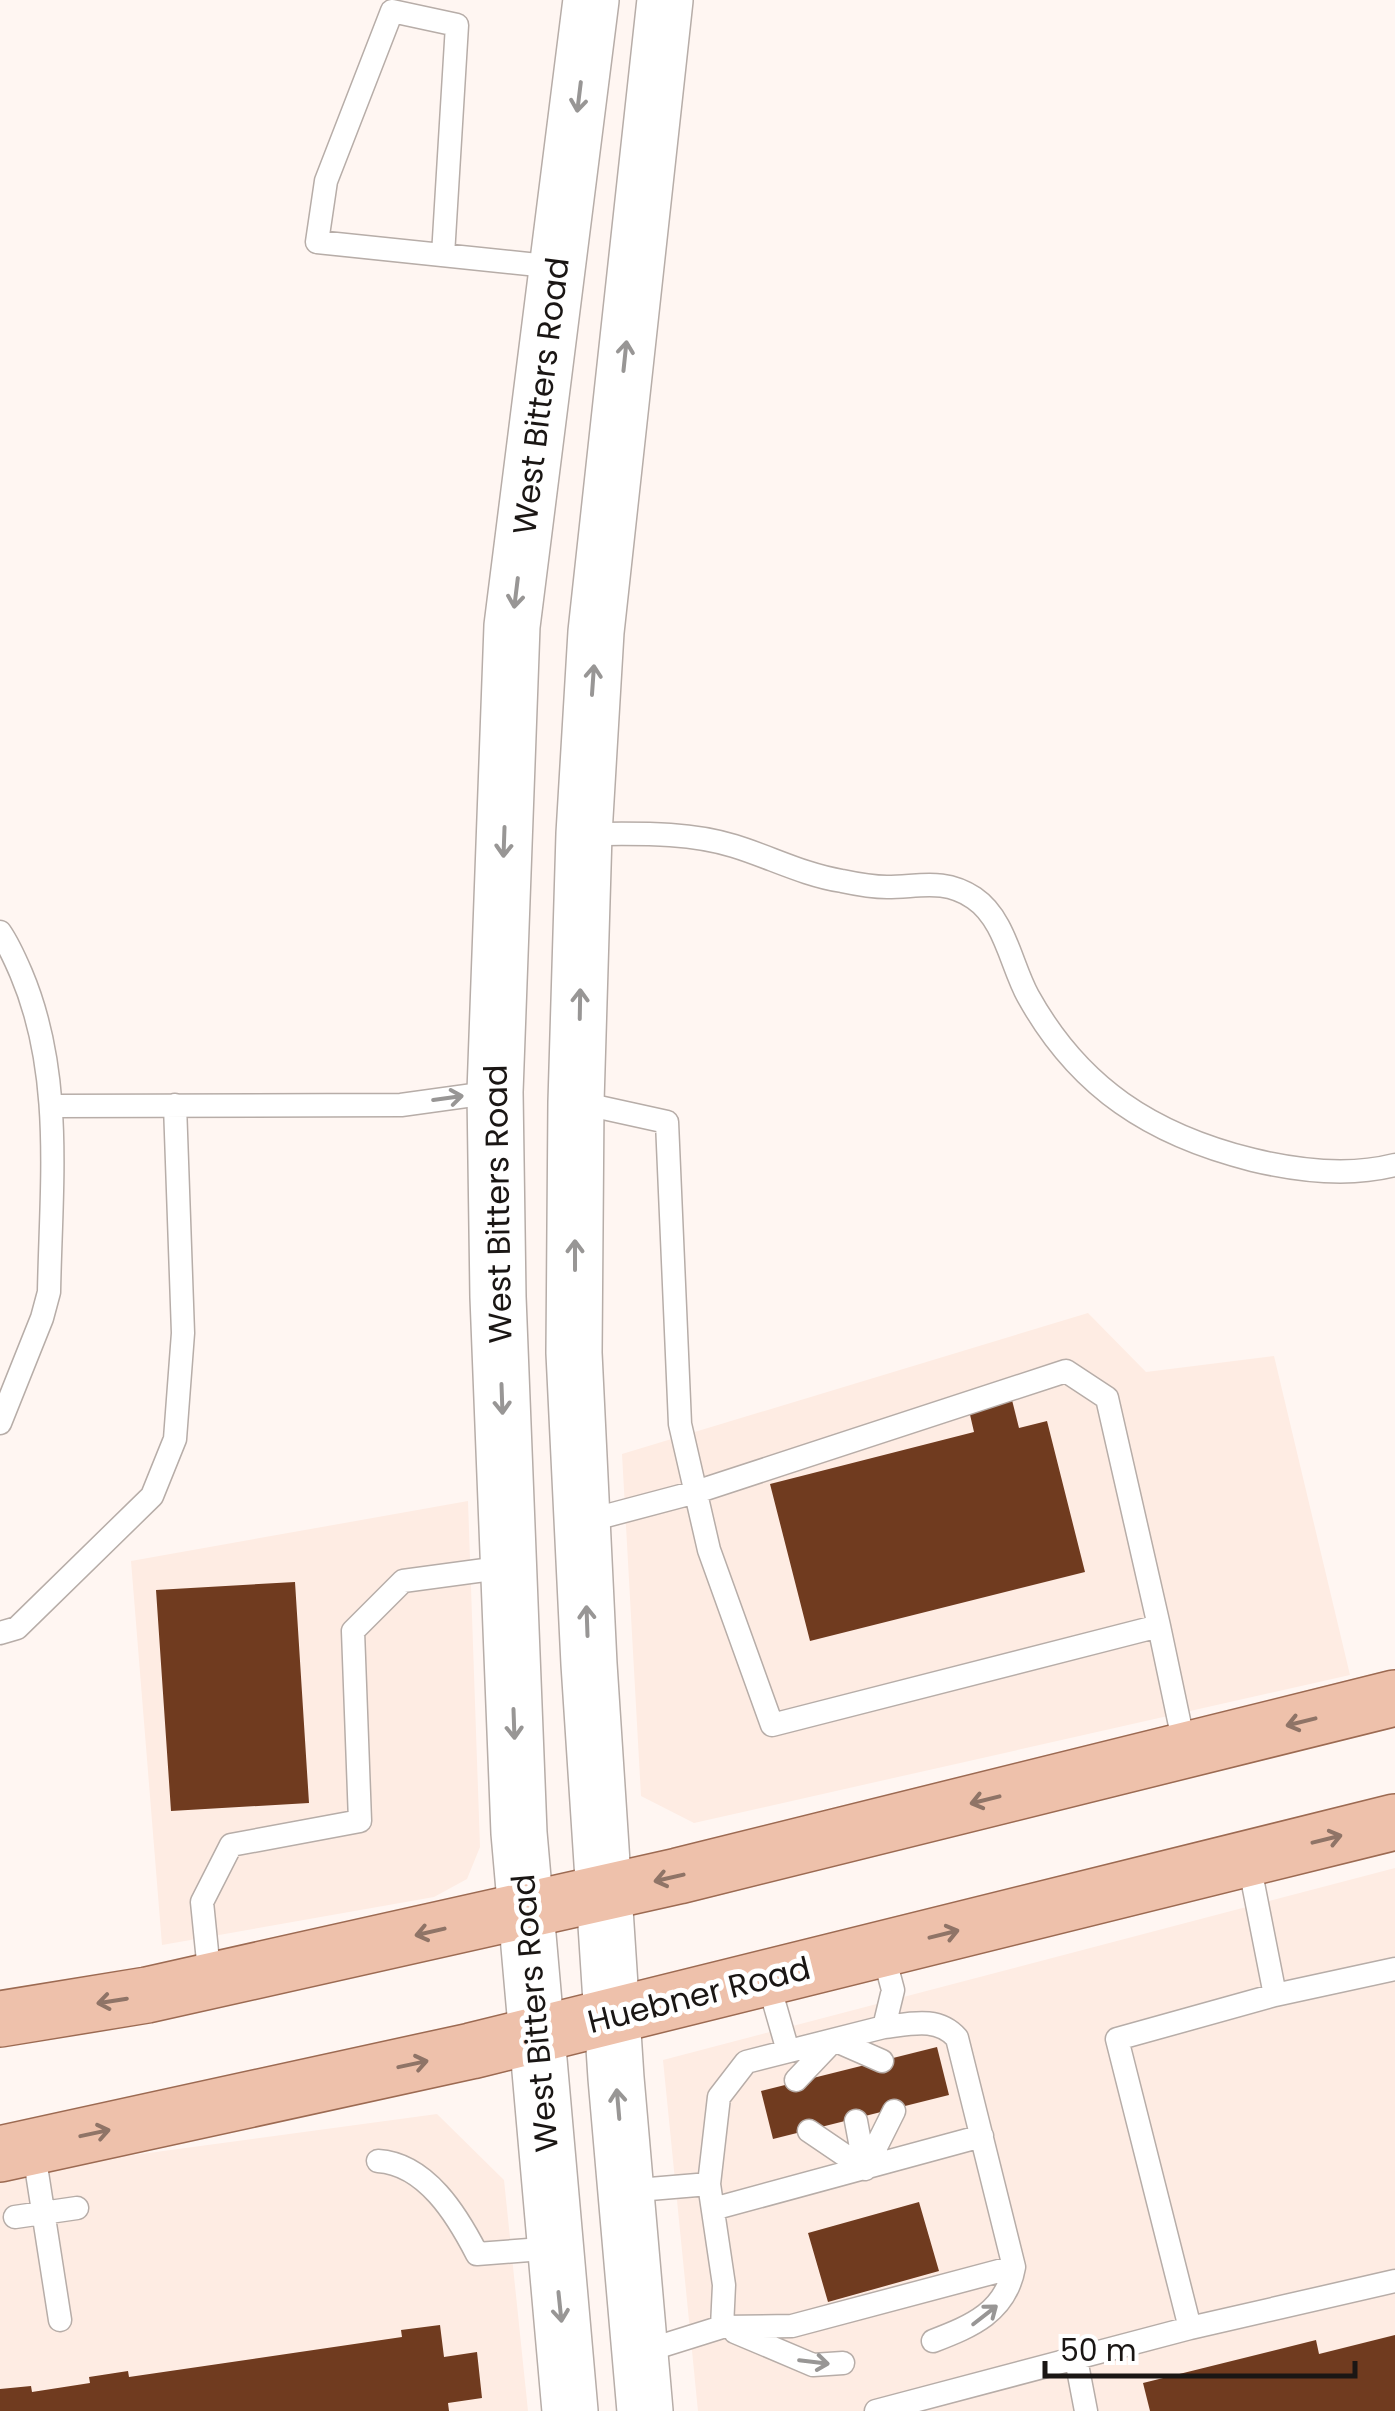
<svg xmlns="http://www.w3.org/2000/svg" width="1395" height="2411" font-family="Poppins,sans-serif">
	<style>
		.built { fill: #feece3 }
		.building { fill: #703b1f }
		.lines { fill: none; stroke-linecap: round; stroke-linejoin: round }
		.service-casing { stroke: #b7ada8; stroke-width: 25 }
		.secondary-casing { stroke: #b7ada8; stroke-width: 58 }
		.primary-casing { stroke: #9c6a52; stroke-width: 58 }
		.service { stroke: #fff; stroke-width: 22 }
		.secondary { stroke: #fff; stroke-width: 55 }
		.primary { stroke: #eec1ab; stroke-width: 55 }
		.oneway { stroke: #989695 }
		.oneway2 { stroke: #8f7467 }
		.labels { text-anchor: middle; stroke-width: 10; stroke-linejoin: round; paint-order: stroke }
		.street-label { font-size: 32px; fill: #1a1614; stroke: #fff }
	</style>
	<rect width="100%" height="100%" fill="#fff6f2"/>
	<!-- built -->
	<path class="built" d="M1088 1313 1146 1372 1274 1356 1350 1675 694 1823 641 1796 622 1454Z
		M468 1501 480 1847 467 1879 434 1897 162 1945 131 1561Z
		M1395 1868V2411H698L663 2060Z
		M437 2114 504 2180 528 2411H0V2173Z"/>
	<!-- building -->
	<path class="building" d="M1011 1396 1019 1428 1047 1421 1085 1572 810 1641 770 1484 974 1432 968 1406Z
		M295 1582 309 1803 171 1811 156 1590Z
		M937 2047 949 2095 773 2139 761 2091Z
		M919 2202 939 2271 828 2302 808 2233Z
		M440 2325 444 2357 477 2352 482 2398 448 2403 449 2411H0V2389L31 2386 32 2392 90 2383 89 2377 128 2371 129 2377 402 2337 401 2330Z
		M1395 2335V2411H1150L1143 2383 1316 2340 1319 2354Z"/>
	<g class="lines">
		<defs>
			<path id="service" d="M443 255 457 25 392 11 326 181 317 242 557 267
				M584 834C633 834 686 831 734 846 770 857 804 875 842 881 856 884 872 887 887 887 919 887 944 878 974 898 1005 919 1011 965 1028 996 1079 1088 1152 1135 1253 1160 1299 1171 1348 1177 1395 1165
				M0 932C9 945 15 959 21 973 64 1074 51 1184 49 1292L42 1318 0 1423
				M576 1102 667 1122 680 1424 709 1550 772 1725 1159 1626 1185 1749
				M53 1106 401 1105 495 1092
				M583 1522 696 1492 1066 1371 1107 1398 1159 1626
				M0 1633 17 1628 152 1496 175 1439 183 1333 175 1105
				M1248 1858 1275 1995
				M767 1978 788 2051
				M210 1981 202 1902 231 1845 360 1821 353 1631 403 1581 507 1567
				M884 2027C910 2024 938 2016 957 2038L1014 2267C1006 2312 972 2326 933 2341
				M834 2040 882 2061
				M796 2080 834 2040
				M856 2121 865 2169
				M809 2131 865 2169
				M33 2147 60 2320
				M378 2161C426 2164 457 2215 477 2254L555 2248
				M865 2169 894 2111
				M626 2191 709 2184
				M713 2209 982 2136
				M15 2217 77 2208
				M722 2327 792 2326 1014 2267
				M1190 2328 1117 2039 1275 1995 1395 1969
				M735 2332 813 2365 843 2363
				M639 2353 722 2327 724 2285 709 2184 719 2097 746 2062 884 2027 893 1990 882 1949
				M1076 2359 1086 2411
				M876 2411 1190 2328 1395 2281"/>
			<path id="secondary" d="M570 2411 519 1833 498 1297 495 1092 512 626 591 0
				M645 2411 616 2078 589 1664 574 1353 576 1102 584 834 596 632 665 0"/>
			<path id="primary" d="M0 2019 147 1995 678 1876 1395 1698
				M0 2154 471 2051 1395 1822"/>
		</defs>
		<!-- service casing -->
		<use href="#service" class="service-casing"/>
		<!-- secondary casing -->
		<use href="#secondary" class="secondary-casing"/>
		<!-- primary casing -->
		<use href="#primary" class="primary-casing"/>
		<!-- service -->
		<use href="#service" class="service"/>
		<!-- secondary -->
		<use href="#secondary" class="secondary"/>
		<!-- primary -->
		<use href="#primary" class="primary"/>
	</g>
	<!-- one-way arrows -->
	<defs><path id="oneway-shaft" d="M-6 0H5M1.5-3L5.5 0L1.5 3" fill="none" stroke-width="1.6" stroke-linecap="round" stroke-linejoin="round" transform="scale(2.5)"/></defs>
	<g class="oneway">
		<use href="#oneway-shaft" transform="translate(579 97) rotate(97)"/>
		<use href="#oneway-shaft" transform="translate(625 356) rotate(-84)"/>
		<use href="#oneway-shaft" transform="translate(516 593) rotate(97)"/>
		<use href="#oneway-shaft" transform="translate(593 680) rotate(-86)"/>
		<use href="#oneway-shaft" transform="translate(504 842) rotate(92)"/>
		<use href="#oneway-shaft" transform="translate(580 1004) rotate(-89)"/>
		<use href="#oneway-shaft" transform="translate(448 1098) rotate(-8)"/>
		<use href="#oneway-shaft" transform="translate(575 1255) rotate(-90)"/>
		<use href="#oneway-shaft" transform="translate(502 1399) rotate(88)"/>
		<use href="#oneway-shaft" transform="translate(587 1621) rotate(-92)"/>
		<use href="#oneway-shaft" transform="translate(514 1724) rotate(88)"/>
		<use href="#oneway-shaft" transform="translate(618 2104) rotate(-95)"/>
		<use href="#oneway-shaft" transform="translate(560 2307) rotate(84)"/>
		<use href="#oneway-shaft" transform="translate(985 2315) rotate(-38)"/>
		<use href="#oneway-shaft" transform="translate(814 2362) rotate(7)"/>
	</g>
	<g class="oneway2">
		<use href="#oneway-shaft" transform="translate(1301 1722) rotate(166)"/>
		<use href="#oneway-shaft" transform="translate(985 1800) rotate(166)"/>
		<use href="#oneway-shaft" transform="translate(1327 1839) rotate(-14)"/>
		<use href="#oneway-shaft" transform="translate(669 1878) rotate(167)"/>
		<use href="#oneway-shaft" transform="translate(430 1932) rotate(167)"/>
		<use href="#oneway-shaft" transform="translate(944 1934) rotate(-14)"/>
		<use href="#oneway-shaft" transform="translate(112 2001) rotate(171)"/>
		<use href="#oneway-shaft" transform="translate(413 2064) rotate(-12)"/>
		<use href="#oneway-shaft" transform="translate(95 2133) rotate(-12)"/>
	</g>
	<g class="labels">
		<!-- street labels -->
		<g class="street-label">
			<text transform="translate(541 396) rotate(-83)" y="11">West Bitters Road</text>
			<text transform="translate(498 1204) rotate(-91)" y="11">West Bitters Road</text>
			<text transform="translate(699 1995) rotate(-14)" y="11">Huebner Road</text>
			<text transform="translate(535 2013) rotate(-95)" y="11">West Bitters Road</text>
		</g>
	</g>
	<!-- scale -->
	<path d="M1045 2361v15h310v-15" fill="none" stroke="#1a1614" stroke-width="5"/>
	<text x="1060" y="2361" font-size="30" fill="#1a1614" stroke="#ffffff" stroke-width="8" paint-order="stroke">50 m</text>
</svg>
